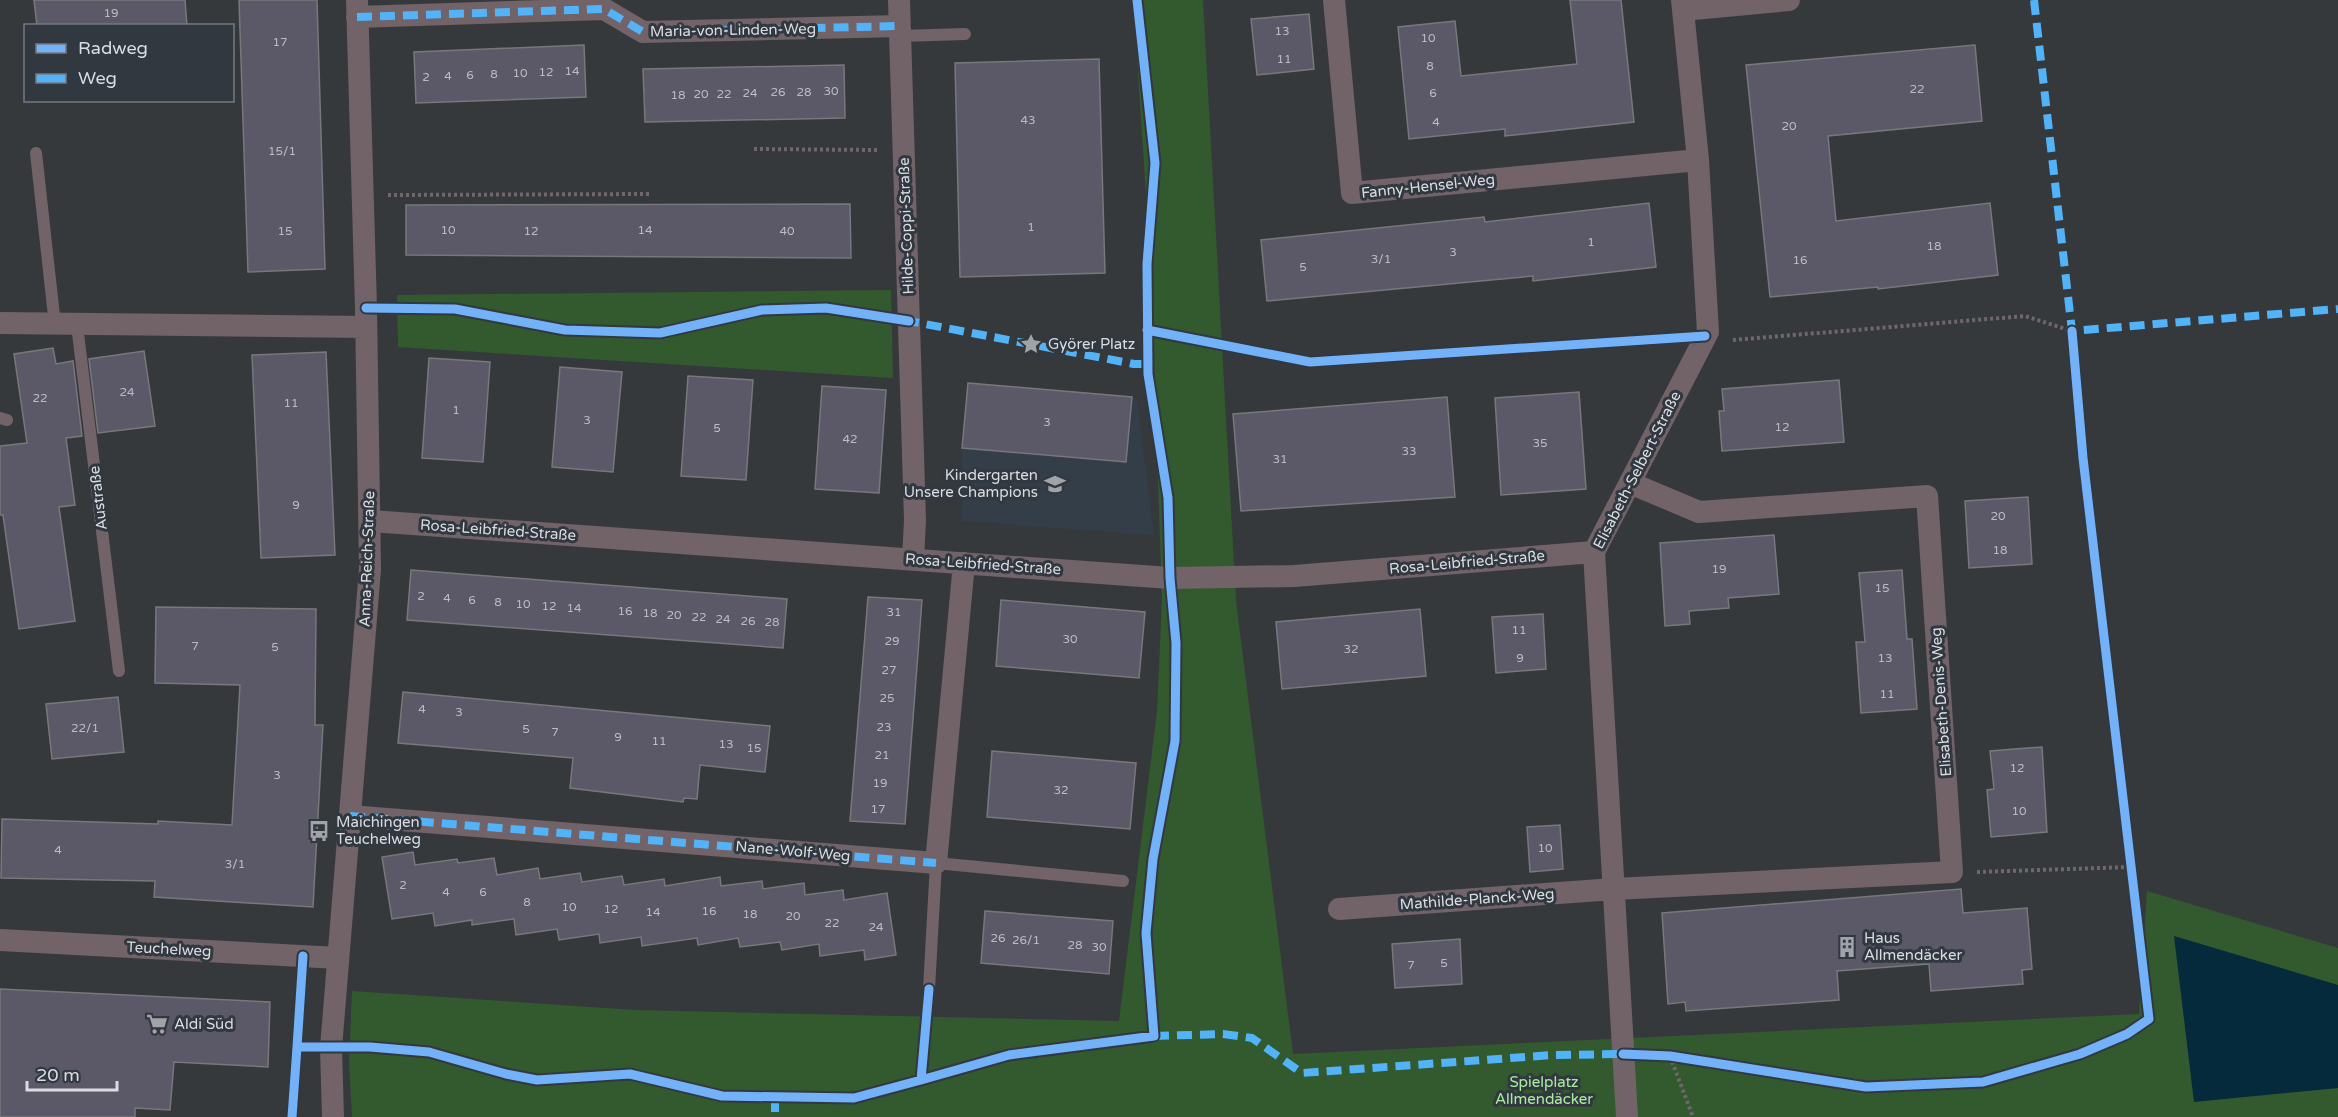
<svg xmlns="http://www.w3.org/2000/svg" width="2338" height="1117" font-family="'Varela Round',sans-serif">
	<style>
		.built { fill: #343e49 }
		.green { fill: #33592e }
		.water { fill: #052a3c }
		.building { fill: #5b5967; stroke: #77787b; stroke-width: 1.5 }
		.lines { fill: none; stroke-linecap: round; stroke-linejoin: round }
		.path { stroke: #70676c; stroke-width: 4; stroke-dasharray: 3 3; stroke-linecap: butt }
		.lane { stroke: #716367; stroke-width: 12 }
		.street { stroke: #716367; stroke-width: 22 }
		.quiet { stroke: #52b3f8; stroke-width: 8; stroke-dasharray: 15 8; stroke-linecap: butt }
		.cycleway-casing { stroke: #323840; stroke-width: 13 }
		.cycleway { stroke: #73b2f8; stroke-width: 9 }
		.labels { text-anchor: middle; stroke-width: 6; stroke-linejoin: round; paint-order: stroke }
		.number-label { font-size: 12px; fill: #babcc3 }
		.street-label { font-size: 15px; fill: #d9dde2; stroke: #323840 }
		.poi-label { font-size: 15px; fill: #d9dde2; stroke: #323840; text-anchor: start }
		.park-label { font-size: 15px; fill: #a9ee9f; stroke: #323840 }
	</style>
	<rect width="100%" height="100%" fill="#36393c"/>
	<!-- built -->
	<path class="built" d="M968 383 1132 397 1137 401 1154 535 962 521V448Z"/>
	<!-- green -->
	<path class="green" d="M1133 0H1203L1236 601 1293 1054 2139 1014 2147 891 2338 948V1117H352L349 1062 352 991 635 1010 1119 1021 1157 711 1162 599 1151 269Z
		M891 290 893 378 398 347 397 295Z"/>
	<!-- water -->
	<path class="water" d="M2174 936 2338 985V1088L2194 1102Z"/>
	<!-- building -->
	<path class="building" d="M34 0H185L187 26H37Z
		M239 0H317L325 269 248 272Z
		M1570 0H1621L1634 122 1505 136V129L1409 139 1398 27 1455 21 1461 76 1577 64Z
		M1309 14 1314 69 1257 75 1251 19Z
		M584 45 586 97 416 103 414 52Z
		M1975 45 1982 121 1828 136 1836 221 1990 203 1998 275 1878 289V287L1770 297 1746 65Z
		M1099 59 1105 273 960 277 955 63Z
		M844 65 845 118 645 122 643 69Z
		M1649 203 1656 267 1533 281V276L1267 301 1261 240 1484 217 1485 222Z
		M850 204 851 258 406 255V205Z
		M53 348 56 364 73 361 82 436 66 438 75 505 59 507 75 621 19 629 3 515H0V446L27 443 14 354Z
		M144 351 155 426 98 433 89 359Z
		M326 352 335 555 261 558 252 355Z
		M429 358 490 362 483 462 422 458Z
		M560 367 622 372 613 472 552 467Z
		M688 376 753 380 746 480 681 476Z
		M1839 380 1844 442 1722 451 1719 411H1724L1722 389Z
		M968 383 1132 397 1126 462 962 448Z
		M822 386 886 390 879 493 815 489Z
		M1579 392 1586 489 1501 495 1495 398Z
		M1447 397 1455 497 1241 511 1233 414Z
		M2028 497 2032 564 1969 568 1965 501Z
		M1774 535 1779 594 1728 598 1729 608 1689 611 1690 624 1665 626 1660 543Z
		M411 570 787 599 783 648 407 620Z
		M1902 570 1907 639H1912L1917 709 1861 713 1856 642H1865L1859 573Z
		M868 597 922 600 905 824 850 821Z
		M1001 600 1145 612 1139 678 996 666Z
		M156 607 316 609 315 725H323L313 907 154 897 155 881 1 878 2 819 158 824V821L232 825 240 685 155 683Z
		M1420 609 1426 676 1282 689 1276 622Z
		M1543 614 1546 669 1496 673 1492 617Z
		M403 692 770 726 765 772 700 765 697 799 684 798 683 802 570 788 573 758 398 743Z
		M118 697 124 752 52 759 46 704Z
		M2042 747 2047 832 1991 837 1987 790 1994 789 1990 751Z
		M992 751 1136 763 1130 829 987 817Z
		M1560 825 1563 869 1530 872 1527 827Z
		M413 852 415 865 457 859 458 863 494 858 497 875 538 868 540 879 580 873 582 882 622 876 624 885 664 879 665 886 720 877 721 886 762 881 763 889 804 883 805 895 843 890 844 900 887 893 896 955 865 960 864 950 820 956 819 944 782 950 780 942 740 947 738 938 698 945 697 938 642 946 641 937 600 943 599 934 559 940 557 929 516 935 514 919 472 925V920L435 926 433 913 392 919 382 857Z
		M1961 889 1963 913 2027 908 2032 969 2022 970 2023 984 1931 991 1929 964 1837 971 1839 1000 1686 1011 1685 1002 1668 1004 1662 913Z
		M985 911 1113 921 1109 974 981 963Z
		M1460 939 1462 984 1395 988 1392 944Z
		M0 989 270 1002 268 1067 174 1062 170 1110 135 1108V1117H0Z"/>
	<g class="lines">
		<!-- path -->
		<path class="path" d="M754 149 877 150
			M388 195 652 194
			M1147 330 1310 362 1676 338
			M1733 340 2025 316 2072 331
			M1977 872 2131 867
			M1670 1056 1693 1117"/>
		<!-- lane -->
		<path class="lane" d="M900 36 965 34
			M36 153 55 325
			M77 325 119 671
			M0 418 7 420
			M929 989 936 863 1123 881"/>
		<!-- street -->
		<path class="street" d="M899 0 915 520 913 559
			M1334 0 1352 193 1698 160
			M1683 10 1789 0
			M357 17 604 9 643 32 899 26
			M0 323 366 327
			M371 521 1170 578 1294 576 1594 552
			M350 816 936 863 964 563
			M1339 909 1614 889 1952 872 1927 496 1699 512 1630 483
			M0 940 338 958
			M333 1117 331 1048 370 569 366 308 357 0
			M1627 1117 1594 552 1708 332 1698 160 1682 0"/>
		<!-- quiet -->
		<path class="quiet" d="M2034 0 2072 331 2338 309
			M357 17 604 9 643 32 899 26
			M904 320 1134 364H1148
			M350 816 936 863
			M1154 1036 1223 1034 1252 1038 1302 1073 1553 1055 1623 1054
			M775 1097V1117"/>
		<defs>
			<path id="cycleway" d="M366 308 455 309 565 330 660 333 762 310 826 308 909 321
				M1147 330 1310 362 1705 336
				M929 989 921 1080 1009 1055 1154 1036 1146 933 1153 859 1175 741 1176 643 1170 578 1168 498 1148 374 1147 264 1155 163 1137 0
				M297 1047 303 956
				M1623 1054 1670 1056 1866 1087 1983 1082 2080 1054 2127 1034 2149 1019 2083 458 2072 331
				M292 1117 297 1047H370L429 1052 506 1074 537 1080 630 1074 722 1096 854 1098 921 1080"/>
		</defs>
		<!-- cycleway casing -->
		<use href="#cycleway" class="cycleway-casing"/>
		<!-- cycleway -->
		<use href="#cycleway" class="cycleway"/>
	</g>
	<!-- icons -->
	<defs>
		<symbol id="sight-bare" viewBox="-9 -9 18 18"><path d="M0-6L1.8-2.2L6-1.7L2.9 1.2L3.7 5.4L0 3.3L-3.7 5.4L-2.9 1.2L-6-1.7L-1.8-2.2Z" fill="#a0a4a8" stroke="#323840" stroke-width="2.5" paint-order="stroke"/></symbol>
		<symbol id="school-bare" viewBox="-9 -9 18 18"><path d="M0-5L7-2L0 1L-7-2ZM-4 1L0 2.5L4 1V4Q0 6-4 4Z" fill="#a0a4a8" stroke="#323840" stroke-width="2.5" paint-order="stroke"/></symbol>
		<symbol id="bus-bare" viewBox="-9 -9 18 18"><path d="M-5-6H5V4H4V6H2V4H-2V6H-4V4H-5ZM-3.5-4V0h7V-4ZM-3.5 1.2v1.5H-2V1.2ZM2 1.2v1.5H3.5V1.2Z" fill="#a0a4a8" stroke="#323840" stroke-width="2.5" paint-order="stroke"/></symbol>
		<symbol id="building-bare" viewBox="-9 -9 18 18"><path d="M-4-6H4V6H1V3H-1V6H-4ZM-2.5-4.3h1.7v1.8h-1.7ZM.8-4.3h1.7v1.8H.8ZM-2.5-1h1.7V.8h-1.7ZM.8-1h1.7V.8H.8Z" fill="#a0a4a8" stroke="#323840" stroke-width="2.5" paint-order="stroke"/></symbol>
		<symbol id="supermarket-bare" viewBox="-9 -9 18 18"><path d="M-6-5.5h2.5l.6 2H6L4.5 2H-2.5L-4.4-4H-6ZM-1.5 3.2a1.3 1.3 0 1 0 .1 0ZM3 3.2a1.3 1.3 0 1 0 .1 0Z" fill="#a0a4a8" stroke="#323840" stroke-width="2.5" paint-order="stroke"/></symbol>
	</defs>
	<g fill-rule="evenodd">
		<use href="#sight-bare" x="1016" y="329" width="30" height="30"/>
		<use href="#school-bare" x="1040" y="469" width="30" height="30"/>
		<use href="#bus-bare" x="304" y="816" width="30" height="30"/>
		<use href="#building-bare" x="1832" y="932" width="30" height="30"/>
		<use href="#supermarket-bare" x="142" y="1009" width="30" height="30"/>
	</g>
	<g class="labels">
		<!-- number labels -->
		<g class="number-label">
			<text x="111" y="17">19</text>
			<text x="1282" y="35">13</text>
			<text x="1428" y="42">10</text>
			<text x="280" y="46">17</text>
			<text x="1284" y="63">11</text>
			<text x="1430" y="70">8</text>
			<text x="572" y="75">14</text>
			<text x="546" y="76">12</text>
			<text x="520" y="77">10</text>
			<text x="494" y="78">8</text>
			<text x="470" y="79">6</text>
			<text x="448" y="80">4</text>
			<text x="426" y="81">2</text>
			<text x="1917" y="93">22</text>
			<text x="831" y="95">30</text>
			<text x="778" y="96">26</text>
			<text x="804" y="96">28</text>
			<text x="750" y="97">24</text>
			<text x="1433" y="97">6</text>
			<text x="701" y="98">20</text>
			<text x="724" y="98">22</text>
			<text x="678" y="99">18</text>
			<text x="1028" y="124">43</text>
			<text x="1436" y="126">4</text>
			<text x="1789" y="130">20</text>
			<text x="282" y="155">15/1</text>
			<text x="1031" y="231">1</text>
			<text x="448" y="234">10</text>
			<text x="645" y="234">14</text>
			<text x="285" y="235">15</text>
			<text x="531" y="235">12</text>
			<text x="787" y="235">40</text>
			<text x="1591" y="246">1</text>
			<text x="1934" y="250">18</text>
			<text x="1453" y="256">3</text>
			<text x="1381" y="263">3/1</text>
			<text x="1800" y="264">16</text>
			<text x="1303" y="271">5</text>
			<text x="127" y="396">24</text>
			<text x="40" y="402">22</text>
			<text x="291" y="407">11</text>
			<text x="456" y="414">1</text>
			<text x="587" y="424">3</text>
			<text x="1047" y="426">3</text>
			<text x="1782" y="431">12</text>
			<text x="717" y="432">5</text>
			<text x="850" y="443">42</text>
			<text x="1540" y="447">35</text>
			<text x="1409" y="455">33</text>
			<text x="1280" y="463">31</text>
			<text x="296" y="509">9</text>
			<text x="1998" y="520">20</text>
			<text x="2000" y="554">18</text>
			<text x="1719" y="573">19</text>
			<text x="1882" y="592">15</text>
			<text x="421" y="600">2</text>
			<text x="447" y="602">4</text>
			<text x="472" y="604">6</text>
			<text x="498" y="606">8</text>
			<text x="523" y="608">10</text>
			<text x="549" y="610">12</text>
			<text x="574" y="612">14</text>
			<text x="625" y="615">16</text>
			<text x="894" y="616">31</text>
			<text x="650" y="617">18</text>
			<text x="674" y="619">20</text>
			<text x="699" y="621">22</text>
			<text x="723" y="623">24</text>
			<text x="748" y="625">26</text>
			<text x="772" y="626">28</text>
			<text x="1519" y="634">11</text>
			<text x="1070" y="643">30</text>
			<text x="892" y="645">29</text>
			<text x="195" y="650">7</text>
			<text x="275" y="651">5</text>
			<text x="1351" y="653">32</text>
			<text x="1520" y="662">9</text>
			<text x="1885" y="662">13</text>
			<text x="889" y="674">27</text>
			<text x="1887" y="698">11</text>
			<text x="887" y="702">25</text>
			<text x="422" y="713">4</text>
			<text x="459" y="716">3</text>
			<text x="884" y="731">23</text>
			<text x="85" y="732">22/1</text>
			<text x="526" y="733">5</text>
			<text x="555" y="736">7</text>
			<text x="618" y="741">9</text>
			<text x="659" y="745">11</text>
			<text x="726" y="748">13</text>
			<text x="754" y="752">15</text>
			<text x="882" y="759">21</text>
			<text x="2017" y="772">12</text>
			<text x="277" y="779">3</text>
			<text x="880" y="787">19</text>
			<text x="1061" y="794">32</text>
			<text x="878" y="813">17</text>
			<text x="2019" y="815">10</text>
			<text x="1545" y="852">10</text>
			<text x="58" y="854">4</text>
			<text x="235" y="868">3/1</text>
			<text x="403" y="889">2</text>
			<text x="446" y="896">4</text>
			<text x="483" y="896">6</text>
			<text x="527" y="906">8</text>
			<text x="569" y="911">10</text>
			<text x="611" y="913">12</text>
			<text x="709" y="915">16</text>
			<text x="653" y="916">14</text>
			<text x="750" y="918">18</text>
			<text x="793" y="920">20</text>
			<text x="832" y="927">22</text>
			<text x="876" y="931">24</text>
			<text x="998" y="942">26</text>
			<text x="1026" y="944">26/1</text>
			<text x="1075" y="949">28</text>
			<text x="1099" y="951">30</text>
			<text x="1444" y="967">5</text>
			<text x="1411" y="969">7</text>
		</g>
		<!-- street labels -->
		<g class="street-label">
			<text transform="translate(733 30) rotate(-1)" y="5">Maria-von-Linden-Weg</text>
			<text transform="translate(1428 186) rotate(-6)" y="5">Fanny-Hensel-Weg</text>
			<text transform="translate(906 226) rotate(-92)" y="5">Hilde-Coppi-Straße</text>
			<text transform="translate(1637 470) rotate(-63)" y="5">Elisabeth-Selbert-Straße</text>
			<text transform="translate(98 498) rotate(-97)" y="5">Austraße</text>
			<text transform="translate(498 530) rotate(4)" y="5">Rosa-Leibfried-Straße</text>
			<text transform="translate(367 559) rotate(-88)" y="5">Anna-Reich-Straße</text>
			<text transform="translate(1467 562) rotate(-5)" y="5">Rosa-Leibfried-Straße</text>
			<text transform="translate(983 564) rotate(4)" y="5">Rosa-Leibfried-Straße</text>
			<text transform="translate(1941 702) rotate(-94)" y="5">Elisabeth-Denis-Weg</text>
			<text transform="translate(793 851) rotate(5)" y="5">Nane-Wolf-Weg</text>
			<text transform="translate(1477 899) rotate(-4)" y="5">Mathilde-Planck-Weg</text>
			<text transform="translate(169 949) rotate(3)" y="5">Teuchelweg</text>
		</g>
		<!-- poi labels -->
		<g class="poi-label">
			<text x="1048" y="349">Györer Platz</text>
			<text x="1038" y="480" text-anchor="end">Kindergarten<tspan x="1038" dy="17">Unsere Champions</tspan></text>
			<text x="336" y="827">Maichingen<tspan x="336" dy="17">Teuchelweg</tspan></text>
			<text x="1864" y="943">Haus<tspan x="1864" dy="17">Allmendäcker</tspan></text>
			<text x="174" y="1029">Aldi Süd</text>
		</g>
		<!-- park labels -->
		<g class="park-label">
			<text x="1544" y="1087">Spielplatz<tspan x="1544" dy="17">Allmendäcker</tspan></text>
		</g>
	</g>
	<!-- legend -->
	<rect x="24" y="24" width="210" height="78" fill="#323840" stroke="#757a81" stroke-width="1.5"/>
	<rect x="36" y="44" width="30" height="9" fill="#73b2f8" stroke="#757a81" stroke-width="1.5"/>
	<text x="78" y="54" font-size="18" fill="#d9dde2">Radweg</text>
	<rect x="36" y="74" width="30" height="9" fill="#52b3f8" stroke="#757a81" stroke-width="1.5"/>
	<text x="78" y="84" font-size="18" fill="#d9dde2">Weg</text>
	<!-- scale -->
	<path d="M27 1081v9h90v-9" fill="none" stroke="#d9dde2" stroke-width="3"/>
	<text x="36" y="1081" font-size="18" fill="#d9dde2" stroke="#323840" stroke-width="4.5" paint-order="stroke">20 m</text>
</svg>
